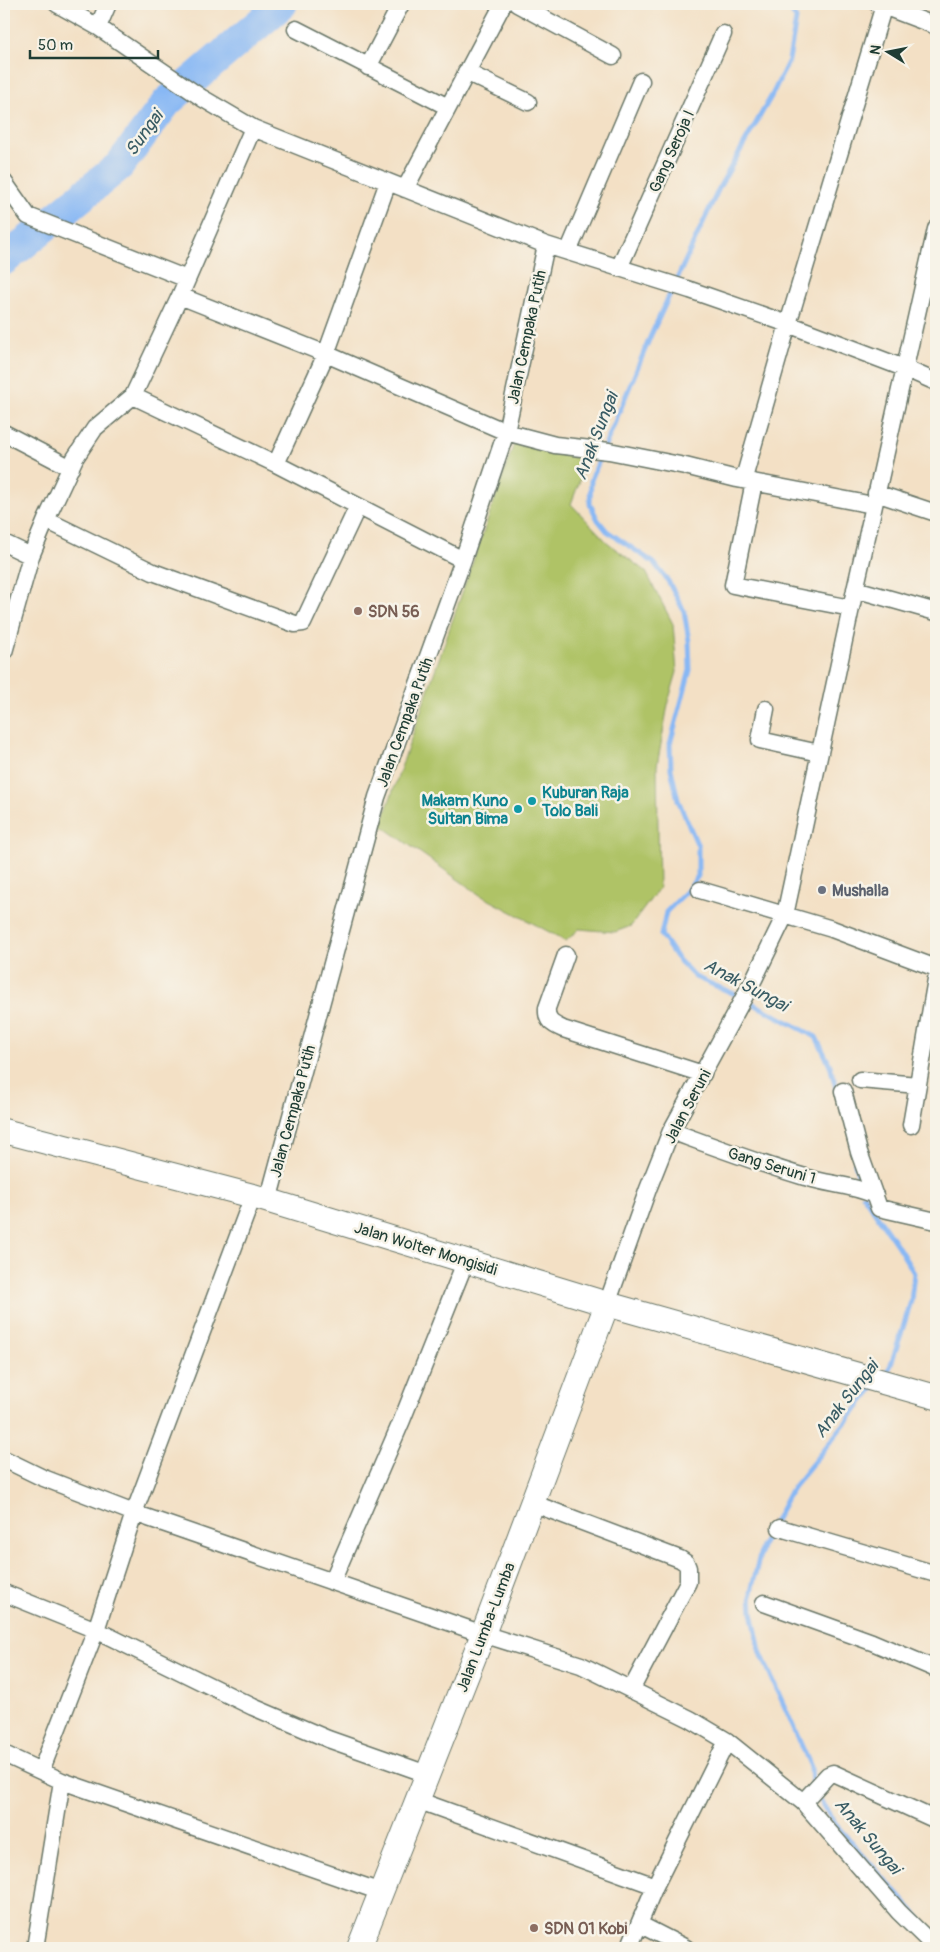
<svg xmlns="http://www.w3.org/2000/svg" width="940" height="1952" font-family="Pangolin,sans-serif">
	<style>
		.green { fill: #afc366; stroke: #67804d }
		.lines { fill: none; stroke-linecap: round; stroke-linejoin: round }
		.stream { stroke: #88b8f4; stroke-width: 5 }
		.river { stroke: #88b8f4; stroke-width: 31 }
		.street-casing { stroke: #697667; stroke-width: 19 }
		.secondary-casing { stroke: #697667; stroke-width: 26 }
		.street { stroke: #fff; stroke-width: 16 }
		.secondary { stroke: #fff; stroke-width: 24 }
		.education-dot { fill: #8d6e63; stroke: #f7f3e8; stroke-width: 2 }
		.culture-dot { fill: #0f9aa8; stroke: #f7f3e8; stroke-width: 2 }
		.worship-dot { fill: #6b7280; stroke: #f7f3e8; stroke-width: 2 }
		.labels { text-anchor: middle; stroke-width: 5; stroke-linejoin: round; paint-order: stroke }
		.street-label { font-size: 16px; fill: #1f3d34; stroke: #f7f3e8 }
		.education-label { font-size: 16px; font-weight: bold; fill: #785e54; stroke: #f7f3e8; text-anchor: start }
		.culture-label { font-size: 16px; font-weight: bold; fill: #0d838f; stroke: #f7f3e8; text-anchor: start }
		.worship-label { font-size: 16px; font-weight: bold; fill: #5b616d; stroke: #f7f3e8; text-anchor: start }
		.water-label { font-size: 18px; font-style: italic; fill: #395c64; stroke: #f7f3e8 }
	</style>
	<rect width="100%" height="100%" fill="#f7f3e8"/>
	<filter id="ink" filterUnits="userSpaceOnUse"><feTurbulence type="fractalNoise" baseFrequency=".02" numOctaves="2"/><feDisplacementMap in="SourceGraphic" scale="10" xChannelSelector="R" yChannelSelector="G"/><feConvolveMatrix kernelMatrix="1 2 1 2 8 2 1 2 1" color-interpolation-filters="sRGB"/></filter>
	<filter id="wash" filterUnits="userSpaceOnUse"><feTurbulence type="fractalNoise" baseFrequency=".0096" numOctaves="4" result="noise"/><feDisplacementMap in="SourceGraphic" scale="20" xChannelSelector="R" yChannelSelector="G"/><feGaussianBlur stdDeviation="1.12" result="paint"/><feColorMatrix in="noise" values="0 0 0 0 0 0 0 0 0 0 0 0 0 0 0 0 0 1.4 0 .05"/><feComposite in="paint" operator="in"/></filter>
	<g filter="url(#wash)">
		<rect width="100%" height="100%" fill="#f3e0c5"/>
		<!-- green -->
		<path class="green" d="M514 444 588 459 571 504 607 542 646 572 673 624 677 672 669 699 657 766 659 888 631 926 615 932 579 929 566 941 480 895 381 825Z"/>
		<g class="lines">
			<!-- stream -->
			<path class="stream" d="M787 4 796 19 789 60 772 95 720 186 651 335 591 480 590 504 598 520 607 531 654 563 668 581 684 611 689 641 690 670 670 744 671 769 678 800 698 846V876L687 891 666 912 661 935 676 957 695 977 737 995 816 1037 830 1065 837 1092
				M855 1163 861 1186
				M863 1195 897 1245 914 1273 911 1301 902 1331 890 1367 884 1375
				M812 1785 811 1767 760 1651 752 1612 751 1592 762 1546 791 1490 875 1386
				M816 1793 836 1825 936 1937"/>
			<!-- river -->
			<path class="river" d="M4 260 119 166 167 102 282 4"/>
		</g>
	</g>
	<g filter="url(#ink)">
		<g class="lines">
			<defs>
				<path id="street" d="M57 4 98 27 202 98 253 128 546 245 690 290 788 324 904 368 936 382
					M517 4 613 56
					M878 4 936 26
					M98 27 108 4
					M296 29 448 107
					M368 67 401 4
					M466 72 528 102
					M4 182 28 216 187 279
					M405 189 503 4
					M568 252 641 81
					M619 268 723 34
					M180 296 326 354 506 432 555 445 609 451 685 466 737 479 873 505
					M133 396 276 464 463 560
					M4 433 71 468
					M276 464 326 354 388 182
					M741 479 746 471 788 324 884 5
					M754 482 733 585 851 608
					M876 493 936 513
					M46 520 153 572 295 624 303 623 358 506
					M4 543 31 556
					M855 589 936 612
					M4 652 31 556 46 520 75 458 95 428 133 396 180 296 253 128
					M766 709 760 740 819 753
					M700 890 832 929 936 968
					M566 955 547 1008C546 1021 552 1024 563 1029L703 1074
					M860 1080 918 1085
					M843 1091 859 1152 879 1208 936 1221
					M911 1125 936 979
					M671 1131C715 1147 760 1164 805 1177 830 1185 849 1184 875 1195
					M268 1201 377 797 463 560 506 432 546 245
					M607 1304 648 1189 671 1131 754 979 785 915 851 608 936 229
					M4 1459 41 1477 134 1513 483 1634 581 1665 690 1719 727 1741 803 1802 899 1912 936 1948
					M532 1503 680 1559 686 1563 688 1568V1582L631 1690
					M780 1528 936 1574
					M332 1582 402 1420 466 1260
					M4 1593 96 1630 253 1707 328 1739 427 1774
					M764 1603 872 1642 936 1669
					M4 1754 62 1781 381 1892
					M41 1771 96 1630 134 1513 253 1196
					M417 1800 655 1886
					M803 1802 828 1775 833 1773 936 1820
					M639 1924 686 1948
					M35 1948 62 1781
					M629 1948 655 1886 727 1741"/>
				<path id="secondary" d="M4 1131 253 1196 607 1304 936 1397
					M359 1948 483 1634 607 1304"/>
			</defs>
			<!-- street casing -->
			<use href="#street" class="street-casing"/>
			<!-- secondary casing -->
			<use href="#secondary" class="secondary-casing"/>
			<!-- street -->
			<use href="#street" class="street"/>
			<!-- secondary -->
			<use href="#secondary" class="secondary"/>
		</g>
	</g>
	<!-- markers -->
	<g class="education-dot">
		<circle cx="358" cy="611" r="5"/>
		<circle cx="534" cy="1928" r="5"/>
	</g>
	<g class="culture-dot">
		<circle cx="532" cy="801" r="5"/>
		<circle cx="518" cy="809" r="5"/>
	</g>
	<circle class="worship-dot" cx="822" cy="890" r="5"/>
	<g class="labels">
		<!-- street labels -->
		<g class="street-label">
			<text transform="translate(671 151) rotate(-66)" y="6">Gang Seroja I</text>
			<text transform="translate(526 337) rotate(-78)" y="6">Jalan Cempaka Putih</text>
			<text transform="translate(404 722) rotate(-70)" y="6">Jalan Cempaka Putih</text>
			<text transform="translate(687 1106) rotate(-62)" y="6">Jalan Seruni</text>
			<text transform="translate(292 1111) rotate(-75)" y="6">Jalan Cempaka Putih</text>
			<text transform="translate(772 1165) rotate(17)" y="6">Gang Seruni 1</text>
			<text transform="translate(426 1248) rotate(17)" y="6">Jalan Wolter Mongisidi</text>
			<text transform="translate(485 1627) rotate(-69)" y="6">Jalan Lumba-Lumba</text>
		</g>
		<!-- education labels -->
		<g class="education-label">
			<text x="368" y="617">SDN 56</text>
			<text x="544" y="1934">SDN 01 Kobi</text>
		</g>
		<!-- culture labels -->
		<g class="culture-label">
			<text x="542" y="798">Kuburan Raja<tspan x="542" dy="18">Tolo Bali</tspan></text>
			<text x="508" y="806" text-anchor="end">Makam Kuno<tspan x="508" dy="18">Sultan Bima</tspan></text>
		</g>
		<!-- worship labels -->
		<g class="worship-label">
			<text x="832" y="896">Mushalla</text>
		</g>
		<!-- water labels -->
		<g class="water-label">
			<text transform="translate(144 133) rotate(-54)" y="6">Sungai</text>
			<text transform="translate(596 436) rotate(-69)" y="6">Anak Sungai</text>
			<text transform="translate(746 985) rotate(28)" y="6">Anak Sungai</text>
			<text transform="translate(846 1399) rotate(-52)" y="6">Anak Sungai</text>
			<text transform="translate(868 1836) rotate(50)" y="6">Anak Sungai</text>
		</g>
	</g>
	<!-- margin -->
	<rect width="940" height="1952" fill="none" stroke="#f7f3e8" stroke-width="20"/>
	<!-- north arrow -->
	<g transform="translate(888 52) rotate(280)" stroke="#f7f3e8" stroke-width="4" paint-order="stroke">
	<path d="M0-4L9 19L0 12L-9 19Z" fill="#1f3d34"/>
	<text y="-8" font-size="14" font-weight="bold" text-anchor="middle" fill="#1f3d34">N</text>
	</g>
	<!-- scale -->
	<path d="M30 50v8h128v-8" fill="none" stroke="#1f3d34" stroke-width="2.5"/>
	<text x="38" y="50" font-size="15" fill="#1f3d34" stroke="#f7f3e8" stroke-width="4" paint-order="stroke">50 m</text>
</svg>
